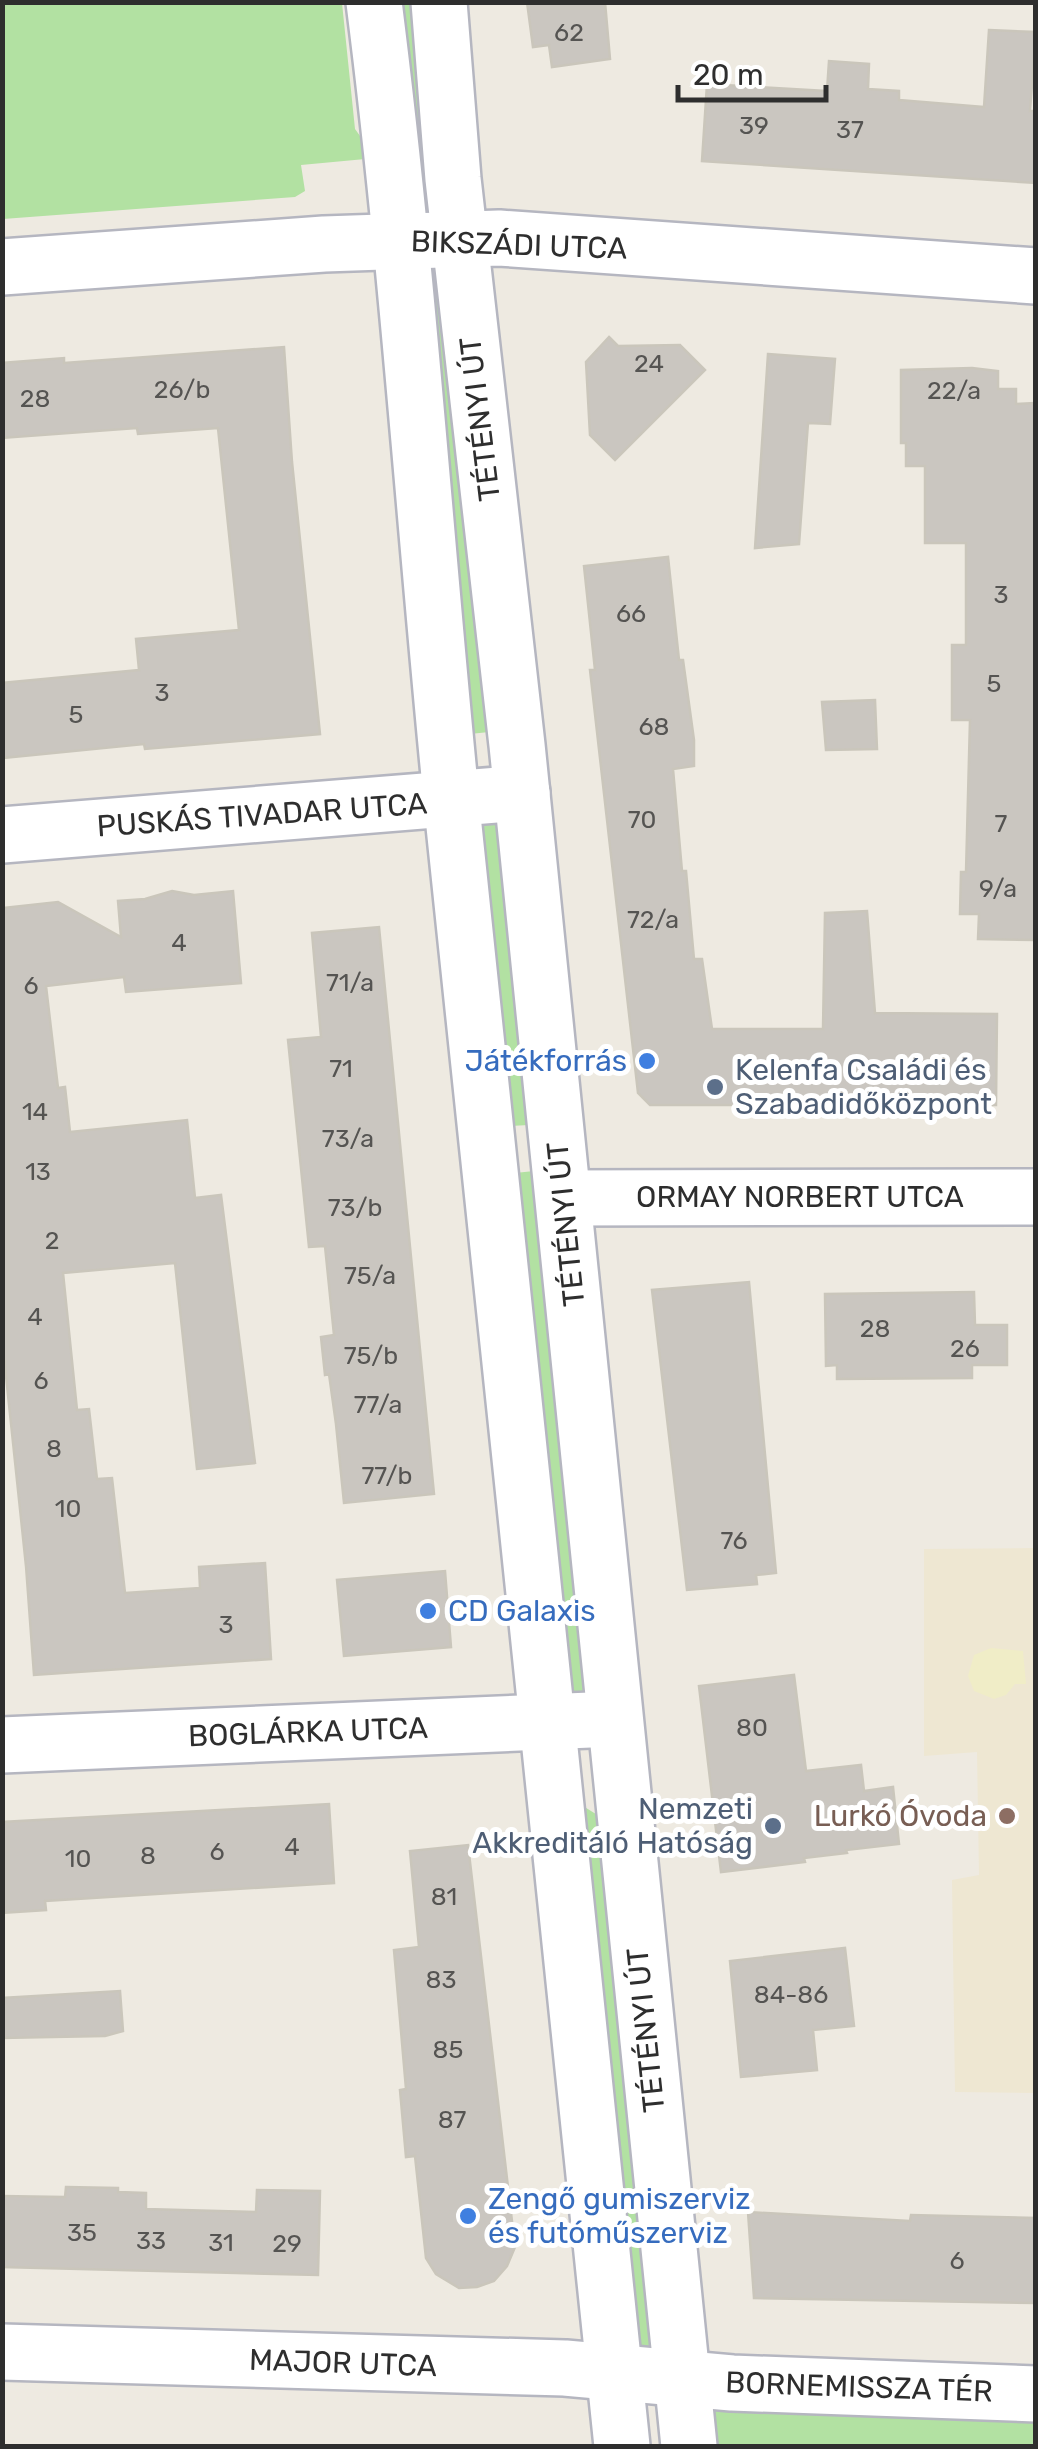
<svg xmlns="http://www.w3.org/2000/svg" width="1038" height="2449" font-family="Rubik,sans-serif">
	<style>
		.education { fill: #eee7d2 }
		.green { fill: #b2e1a2 }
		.sand { fill: #f0edc7 }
		.building { fill: #cac6c0; stroke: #cac6bb; stroke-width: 2.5 }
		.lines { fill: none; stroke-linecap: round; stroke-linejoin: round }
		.street-casing { stroke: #b5b6c0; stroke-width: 60 }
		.secondary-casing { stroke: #b5b6c0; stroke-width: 60 }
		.street { stroke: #fff; stroke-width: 55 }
		.secondary { stroke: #fff; stroke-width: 55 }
		.shop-dot { fill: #3f7fe0; stroke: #fff; stroke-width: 4 }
		.service-dot { fill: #5c6f8a; stroke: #fff; stroke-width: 4 }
		.education-dot { fill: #8d6e63; stroke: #fff; stroke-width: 4 }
		.labels { text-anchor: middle; stroke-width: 10; stroke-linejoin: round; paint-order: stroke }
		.number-label { font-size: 25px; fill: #555452 }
		.street-label { font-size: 30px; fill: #2e2e2e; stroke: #fff }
		.shop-label { font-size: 30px; fill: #366cbe; stroke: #fff; text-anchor: start }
		.service-label { font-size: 30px; fill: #4e5e75; stroke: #fff; text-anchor: start }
		.education-label { font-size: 30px; fill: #785e54; stroke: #fff; text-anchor: end }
	</style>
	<rect width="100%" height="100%" fill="#eeeae1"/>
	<!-- education -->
	<path class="education" d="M1035 1548V2093L955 2092 952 1880 979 1875 977 1752 924 1756V1549Z"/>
	<!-- green -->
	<path class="green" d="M3 3H342L355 129 376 158 301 165 305 191 295 197 3 219Z
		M396 3H414L429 153 412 155Z
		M438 288 489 732 470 734 429 289Z
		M494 819 498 828 529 1125 510 1126 481 821Z
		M534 1171 586 1690 581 1695 571 1694 515 1173Z
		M583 1806 599 1816 654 2353 641 2361Z
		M682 2380 1035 2394V2446H689Z"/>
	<!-- sand -->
	<path class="sand" d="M991 1648 1023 1651 1026 1684H1015L1006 1695 994 1699 974 1691 968 1676 974 1655Z"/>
	<!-- building -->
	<path class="building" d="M527 2H605L610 59 552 67 549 45 533 47Z
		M989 30 1036 32 1030 111H1036V183L702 161 707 84 827 91 829 61 869 64 868 89 899 91V100L984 107Z
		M609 337 618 346 680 345 705 370 615 460 590 435 586 362Z
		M284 347 292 462 320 734 145 749 144 744 2 758V683L139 670 136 639 239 630 218 428 138 434 137 428 2 438V363L64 358V363Z
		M768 354 835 359 830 424 808 423 799 544 755 548Z
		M972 368 998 371V389H1016V404L1034 403 1035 940 978 939 979 914H960L961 872H966L970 720H952V645H966V543H925V466H906V443H901V370Z
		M668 557 679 660H683L694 740V766L673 769 682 871H686L694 959H702L712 1029H823L825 913 867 911 875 1013 997 1014 996 1105H650L638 1093 590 670H595L584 566Z
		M875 700 877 749 826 750 822 702Z
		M172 891 194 895 233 891 241 983 126 992 124 977 46 986 58 1088 65 1087 70 1132 187 1120 195 1198 221 1195 255 1463 197 1469 175 1263 63 1273 77 1410 89 1409 97 1479 112 1478 125 1593 200 1588 199 1567 265 1563 271 1659 34 1675 26 1566 2 1338V908L58 902 121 937 118 901 145 899Z
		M379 927 434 1494 344 1503 336 1424 329 1374 325 1375 321 1337 334 1335 325 1246 309 1247 288 1040 321 1037 312 933Z
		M749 1282 776 1573 756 1575 757 1584 687 1590 652 1290Z
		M974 1292 975 1325H1007V1365H972V1378L837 1379V1365L826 1366 825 1294Z
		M445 1571 451 1647 344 1656 337 1580Z
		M794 1675 806 1771 861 1765 864 1791 893 1787 899 1844 846 1850 847 1853 804 1858 805 1862 721 1872 699 1686Z
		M329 1804 334 1883 45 1901 46 1910 2 1913V1822Z
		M468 1845 515 2247 507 2266 494 2281 477 2287 459 2288 436 2274 426 2258 415 2156 406 2157 400 2090 406 2089 394 1950 419 1947 410 1851Z
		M845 1948 854 2026 813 2030 817 2070 741 2077 730 1961Z
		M120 1991 123 2031 105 2036 2 2038V1998Z
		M66 2187 118 2188V2192L146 2193V2209L256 2212 257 2190 320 2191 318 2275 2 2267V2196L65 2197Z
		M748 2212 910 2221 911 2215 1036 2218V2303L754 2298Z"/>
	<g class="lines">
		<defs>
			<path id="street" d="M2 267 324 244 499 238 1036 276
				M2 835 522 793
				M564 1198 1036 1197
				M2 1745 614 1719
				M2 2352 565 2368 732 2383 1036 2394"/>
			<path id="secondary" d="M374 2C409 276 426 551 454 826 509 1366 569 1906 622 2446
				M439 2 453 179 517 745 689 2446"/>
		</defs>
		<!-- street casing -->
		<use href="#street" class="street-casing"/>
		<!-- secondary casing -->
		<use href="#secondary" class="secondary-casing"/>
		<!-- street -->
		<use href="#street" class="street"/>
		<!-- secondary -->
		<use href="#secondary" class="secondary"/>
	</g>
	<!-- markers -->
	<g class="shop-dot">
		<circle cx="647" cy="1061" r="10"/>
		<circle cx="428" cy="1611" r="10"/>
		<circle cx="468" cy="2216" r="10"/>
	</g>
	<g class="service-dot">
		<circle cx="715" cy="1087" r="10"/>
		<circle cx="773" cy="1826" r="10"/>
	</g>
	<circle class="education-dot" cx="1007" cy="1816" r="10"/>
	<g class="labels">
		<!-- number labels -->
		<g class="number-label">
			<text x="569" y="41">62</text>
			<text x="754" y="134">39</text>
			<text x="850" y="138">37</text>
			<text x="649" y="372">24</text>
			<text x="182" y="398">26/b</text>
			<text x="954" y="399">22/a</text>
			<text x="35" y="407">28</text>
			<text x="1001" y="603">3</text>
			<text x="631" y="622">66</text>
			<text x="994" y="692">5</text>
			<text x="162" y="701">3</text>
			<text x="76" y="723">5</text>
			<text x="654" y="735">68</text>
			<text x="642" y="828">70</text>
			<text x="1001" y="832">7</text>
			<text x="998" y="897">9/a</text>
			<text x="653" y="928">72/a</text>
			<text x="179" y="951">4</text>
			<text x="350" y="991">71/a</text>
			<text x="31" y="994">6</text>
			<text x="341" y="1077">71</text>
			<text x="35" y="1120">14</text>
			<text x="348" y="1147">73/a</text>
			<text x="38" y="1180">13</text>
			<text x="355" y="1216">73/b</text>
			<text x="52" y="1249">2</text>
			<text x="370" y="1284">75/a</text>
			<text x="35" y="1325">4</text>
			<text x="875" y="1337">28</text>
			<text x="965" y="1357">26</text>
			<text x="371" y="1364">75/b</text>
			<text x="41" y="1389">6</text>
			<text x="378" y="1413">77/a</text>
			<text x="54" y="1457">8</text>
			<text x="387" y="1484">77/b</text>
			<text x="68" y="1517">10</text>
			<text x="734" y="1549">76</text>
			<text x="226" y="1633">3</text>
			<text x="752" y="1736">80</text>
			<text x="292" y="1855">4</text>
			<text x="217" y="1860">6</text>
			<text x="148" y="1864">8</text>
			<text x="78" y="1867">10</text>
			<text x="444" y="1905">81</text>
			<text x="441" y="1988">83</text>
			<text x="791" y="2003">84-86</text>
			<text x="448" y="2058">85</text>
			<text x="452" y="2128">87</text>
			<text x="82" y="2241">35</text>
			<text x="151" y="2249">33</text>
			<text x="221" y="2251">31</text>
			<text x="287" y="2252">29</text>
			<text x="957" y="2269">6</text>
		</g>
		<!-- street labels -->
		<g class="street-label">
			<text transform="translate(519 245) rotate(2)" y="10">BIKSZÁDI UTCA</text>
			<text transform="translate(480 419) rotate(-97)" y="10">TÉTÉNYI ÚT</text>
			<text transform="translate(262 815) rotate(-4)" y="10">PUSKÁS TIVADAR UTCA</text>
			<text x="800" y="1207">ORMAY NORBERT UTCA</text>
			<text transform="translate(566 1224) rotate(-96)" y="10">TÉTÉNYI ÚT</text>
			<text transform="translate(308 1732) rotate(-2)" y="10">BOGLÁRKA UTCA</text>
			<text transform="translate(646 2030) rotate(-96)" y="10">TÉTÉNYI ÚT</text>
			<text transform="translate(343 2363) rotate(2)" y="10">MAJOR UTCA</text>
			<text transform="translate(859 2387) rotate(2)" y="10">BORNEMISSZA TÉR</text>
		</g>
		<!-- shop labels -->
		<g class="shop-label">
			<text x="627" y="1071" text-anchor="end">Játékforrás</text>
			<text x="448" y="1621">CD Galaxis</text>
			<text x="488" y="2209">Zengő gumiszerviz<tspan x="488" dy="34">és futóműszerviz</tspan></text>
		</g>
		<!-- service labels -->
		<g class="service-label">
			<text x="735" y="1080">Kelenfa Családi és<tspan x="735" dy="34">Szabadidőközpont</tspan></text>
			<text x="753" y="1819" text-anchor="end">Nemzeti<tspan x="753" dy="34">Akkreditáló Hatóság</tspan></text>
		</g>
		<!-- education labels -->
		<g class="education-label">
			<text x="987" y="1826">Lurkó Óvoda</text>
		</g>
	</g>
	<!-- border -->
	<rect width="1038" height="2449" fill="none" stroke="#2e2e2e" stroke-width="10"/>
	<!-- scale -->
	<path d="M678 85v15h148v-15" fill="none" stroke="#2e2e2e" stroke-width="5"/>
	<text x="693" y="85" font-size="30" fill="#2e2e2e" stroke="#ffffff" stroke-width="8" paint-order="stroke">20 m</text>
</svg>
